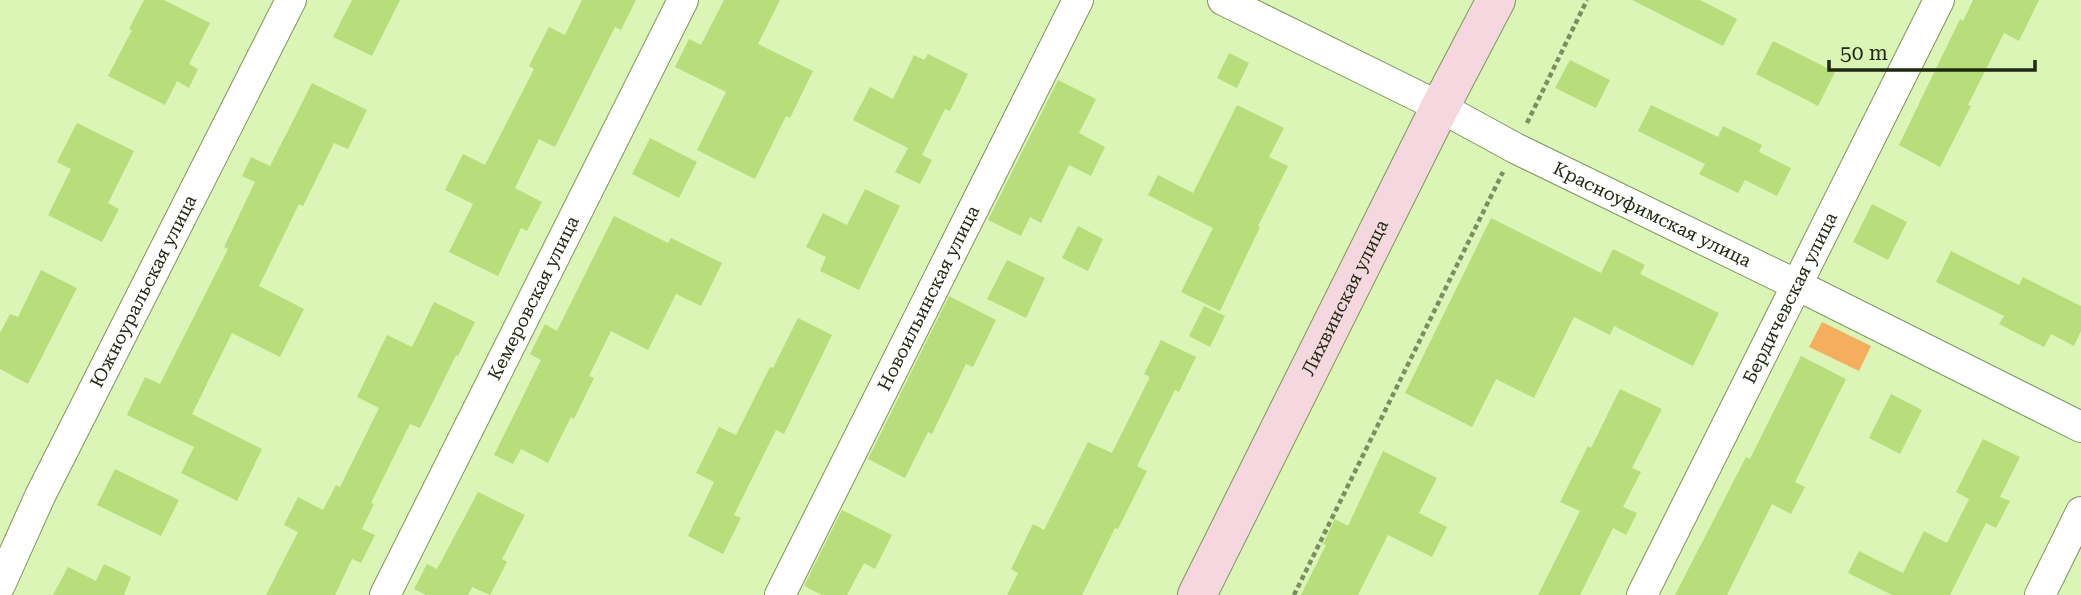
<svg xmlns="http://www.w3.org/2000/svg" width="2081" height="595" font-family="'Roboto Serif',serif">
	<style>
		.green { fill: #f5ad5e }
		.building { fill: #b7de7a }
		.lines { fill: none; stroke-linecap: round; stroke-linejoin: round }
		.minor-casing { stroke: #7f965c; stroke-width: 32 }
		.secondary-casing { stroke: #7f965c; stroke-width: 40 }
		.path { stroke: #7c8d62; stroke-width: 4.5; stroke-dasharray: 5 3.5; stroke-linecap: butt }
		.minor { stroke: #fff; stroke-width: 30 }
		.secondary { stroke: #f5d8df; stroke-width: 38 }
		.labels { text-anchor: middle; stroke-width: 6; stroke-linejoin: round; paint-order: stroke }
		.street-label { font-size: 18px; fill: #202911; stroke: #dbf5b7 }
	</style>
	<rect width="100%" height="100%" fill="#dbf5b7"/>
	<!-- green -->
	<path class="green" d="M1822 322 1871 346 1859 371 1809 347Z"/>
	<!-- building -->
	<path class="building" d="M144 0H164L210 23 189 64 198 69 189 88 177 81 165 105 108 76 132 30 129 29Z
		M352 0H400L372 56 333 37Z
		M582 0H636L621 30 615 27 555 147 539 139 515 188 542 202 527 231 521 228 498 276 449 252 473 204 445 190 463 154 485 165 534 69 529 66 549 27 565 35Z
		M724 0H780L758 44 813 71 790 118 786 116 755 179 697 150 726 92 675 67 689 39 701 45Z
		M1632 0H1700L1737 19 1723 46Z
		M1973 0H2039L2019 41 2004 33 1968 105 1971 106 1940 167 1899 145 1960 19 1963 21Z
		M1773 41 1835 72 1818 106 1756 74Z
		M1229 53 1249 63 1237 88 1217 78Z
		M928 54 968 74 950 111 945 109 922 155 932 160 920 184 895 172 908 148 853 120 870 87 893 99 914 55 924 60Z
		M1570 60 1610 80 1596 108 1555 88Z
		M1058 80 1096 99 1079 133 1105 147 1091 176 1069 165 1041 223 1030 217 1021 236 988 220Z
		M312 83 367 110 348 149 334 143 303 206 299 204 259 286 304 309 280 357 232 333 192 414 262 449 237 501 181 473 194 447 127 415 145 377 160 384 228 249 224 247 255 182 242 176 251 157 270 166Z
		M1237 105 1284 128 1269 157 1288 166 1258 226 1260 227 1220 311 1181 292 1213 228 1148 195 1158 175 1193 193Z
		M1651 105 1718 137 1723 126 1762 145 1759 152 1791 168 1777 196 1745 180 1738 193 1699 174 1705 164 1638 131Z
		M77 123 134 151 108 203 119 209 102 242 48 215 71 169 57 162Z
		M650 138 697 162 679 198 632 174Z
		M865 189 900 206 859 290 820 271 826 257 806 247 823 213 847 225Z
		M1872 204 1907 222 1888 260 1853 242Z
		M614 216 668 243 671 238 722 263 701 306 676 294 648 350 611 331 589 376 594 378 574 419 571 417 548 463 521 449 513 464 494 455 541 360 530 354 545 324 557 331Z
		M1491 218 1601 273 1613 249 1645 265 1640 274 1719 313 1693 366 1614 326 1610 335 1574 317 1534 398 1496 379 1472 427 1405 393Z
		M1078 226 1103 239 1088 271 1062 258Z
		M1951 251 2019 285 2023 277 2081 306V331L2074 346 2051 334 2044 347 1999 324 2004 316 1936 282Z
		M1007 260 1045 278 1026 318 987 299Z
		M41 270 77 288 28 384 0 369V333L10 314 18 317Z
		M949 296 996 320 973 367 966 364 932 434 928 432 905 478 868 459Z
		M434 302 475 322 458 356 456 355 420 428 410 424 371 503 374 504 362 529 375 535 361 563 352 559 335 595H266L298 532 284 525 298 497 323 510 336 485 340 487 379 408 357 397 387 335 412 347Z
		M1204 306 1225 316 1210 347 1189 336Z
		M798 318 832 335 784 434 776 430 734 515 741 518 723 554 688 536 714 482 696 473 719 427 736 435 770 367 773 368Z
		M1161 340 1196 357 1179 392 1175 390 1137 466 1147 471 1118 529 1115 528 1082 595H1007L1018 573 1011 569 1033 524 1044 530 1088 442 1112 453 1150 377 1144 374Z
		M1801 356 1846 379 1795 482 1805 487 1791 514 1772 504 1727 595H1675L1746 457 1750 459Z
		M1620 389 1662 409 1632 468 1641 472 1623 507 1637 513 1626 535 1613 528 1580 595H1538L1580 511 1560 502 1588 446 1591 448Z
		M1891 394 1922 410 1900 454 1869 438Z
		M1983 439 2020 457 2000 497 2010 501 1996 528 1986 523 1950 595H1892L1848 573 1859 551 1903 573 1924 531 1947 543 1969 499 1956 492Z
		M1383 451 1437 478 1419 513 1447 527 1432 557 1388 535 1358 595H1301L1326 545 1323 544 1335 519 1348 526Z
		M115 469 179 500 161 536 97 505Z
		M478 492 525 515 502 559 507 562 490 595 472 587 468 595H426L414 589 427 564 437 569Z
		M842 510 892 535 875 569 864 563 847 595H822L804 586Z
		M104 564 131 577 124 595H53L68 567 96 581Z"/>
	<g class="lines">
		<defs>
			<g id="minor">
				<path id="s1" d="M1223 0 1440 107 1515 148 1797 285 2081 427"/>
				<path id="s2" d="M0 585 40 496 291 0"/>
				<path id="s3" d="M385 595 683 0"/>
				<path id="s4" d="M780 595 1078 0"/>
				<path id="s5" d="M1642 595 1939 0"/>
				<path d="M2040 595 2081 512"/>
			</g>
			<g id="secondary">
				<path id="s6" d="M1197 595 1440 107 1496 0"/>
			</g>
		</defs>
		<!-- minor casing -->
		<use href="#minor" class="minor-casing"/>
		<!-- secondary casing -->
		<use href="#secondary" class="secondary-casing"/>
		<!-- path -->
		<path class="path" d="M1527 123 1587 0
			M1294 595 1503 172"/>
		<!-- minor -->
		<use href="#minor" class="minor"/>
		<!-- secondary -->
		<use href="#secondary" class="secondary"/>
	</g>
	<g class="labels">
		<!-- street labels -->
		<g class="street-label">
			<text dy="6" stroke="none"><textPath href="#s1" startOffset="480">Красноуфимская улица</textPath></text>
			<text dy="6" stroke="none"><textPath href="#s2" startOffset="327">Южноуральская улица</textPath></text>
			<text dy="6" stroke="none"><textPath href="#s6" startOffset="332">Лихвинская улица</textPath></text>
			<text dy="6" stroke="none"><textPath href="#s3" startOffset="332">Кемеровская улица</textPath></text>
			<text dy="6" stroke="none"><textPath href="#s4" startOffset="332">Новоильинская улица</textPath></text>
			<text dy="6" stroke="none"><textPath href="#s5" startOffset="332">Бердичевская улица</textPath></text>
		</g>
	</g>
	<!-- scale -->
	<path d="M1829 60v10h206v-10" fill="none" stroke="#202911" stroke-width="3.5"/>
	<text x="1840" y="60" font-size="21" fill="#202911" stroke="#dbf5b7" stroke-width="5" paint-order="stroke">50 m</text>
</svg>
